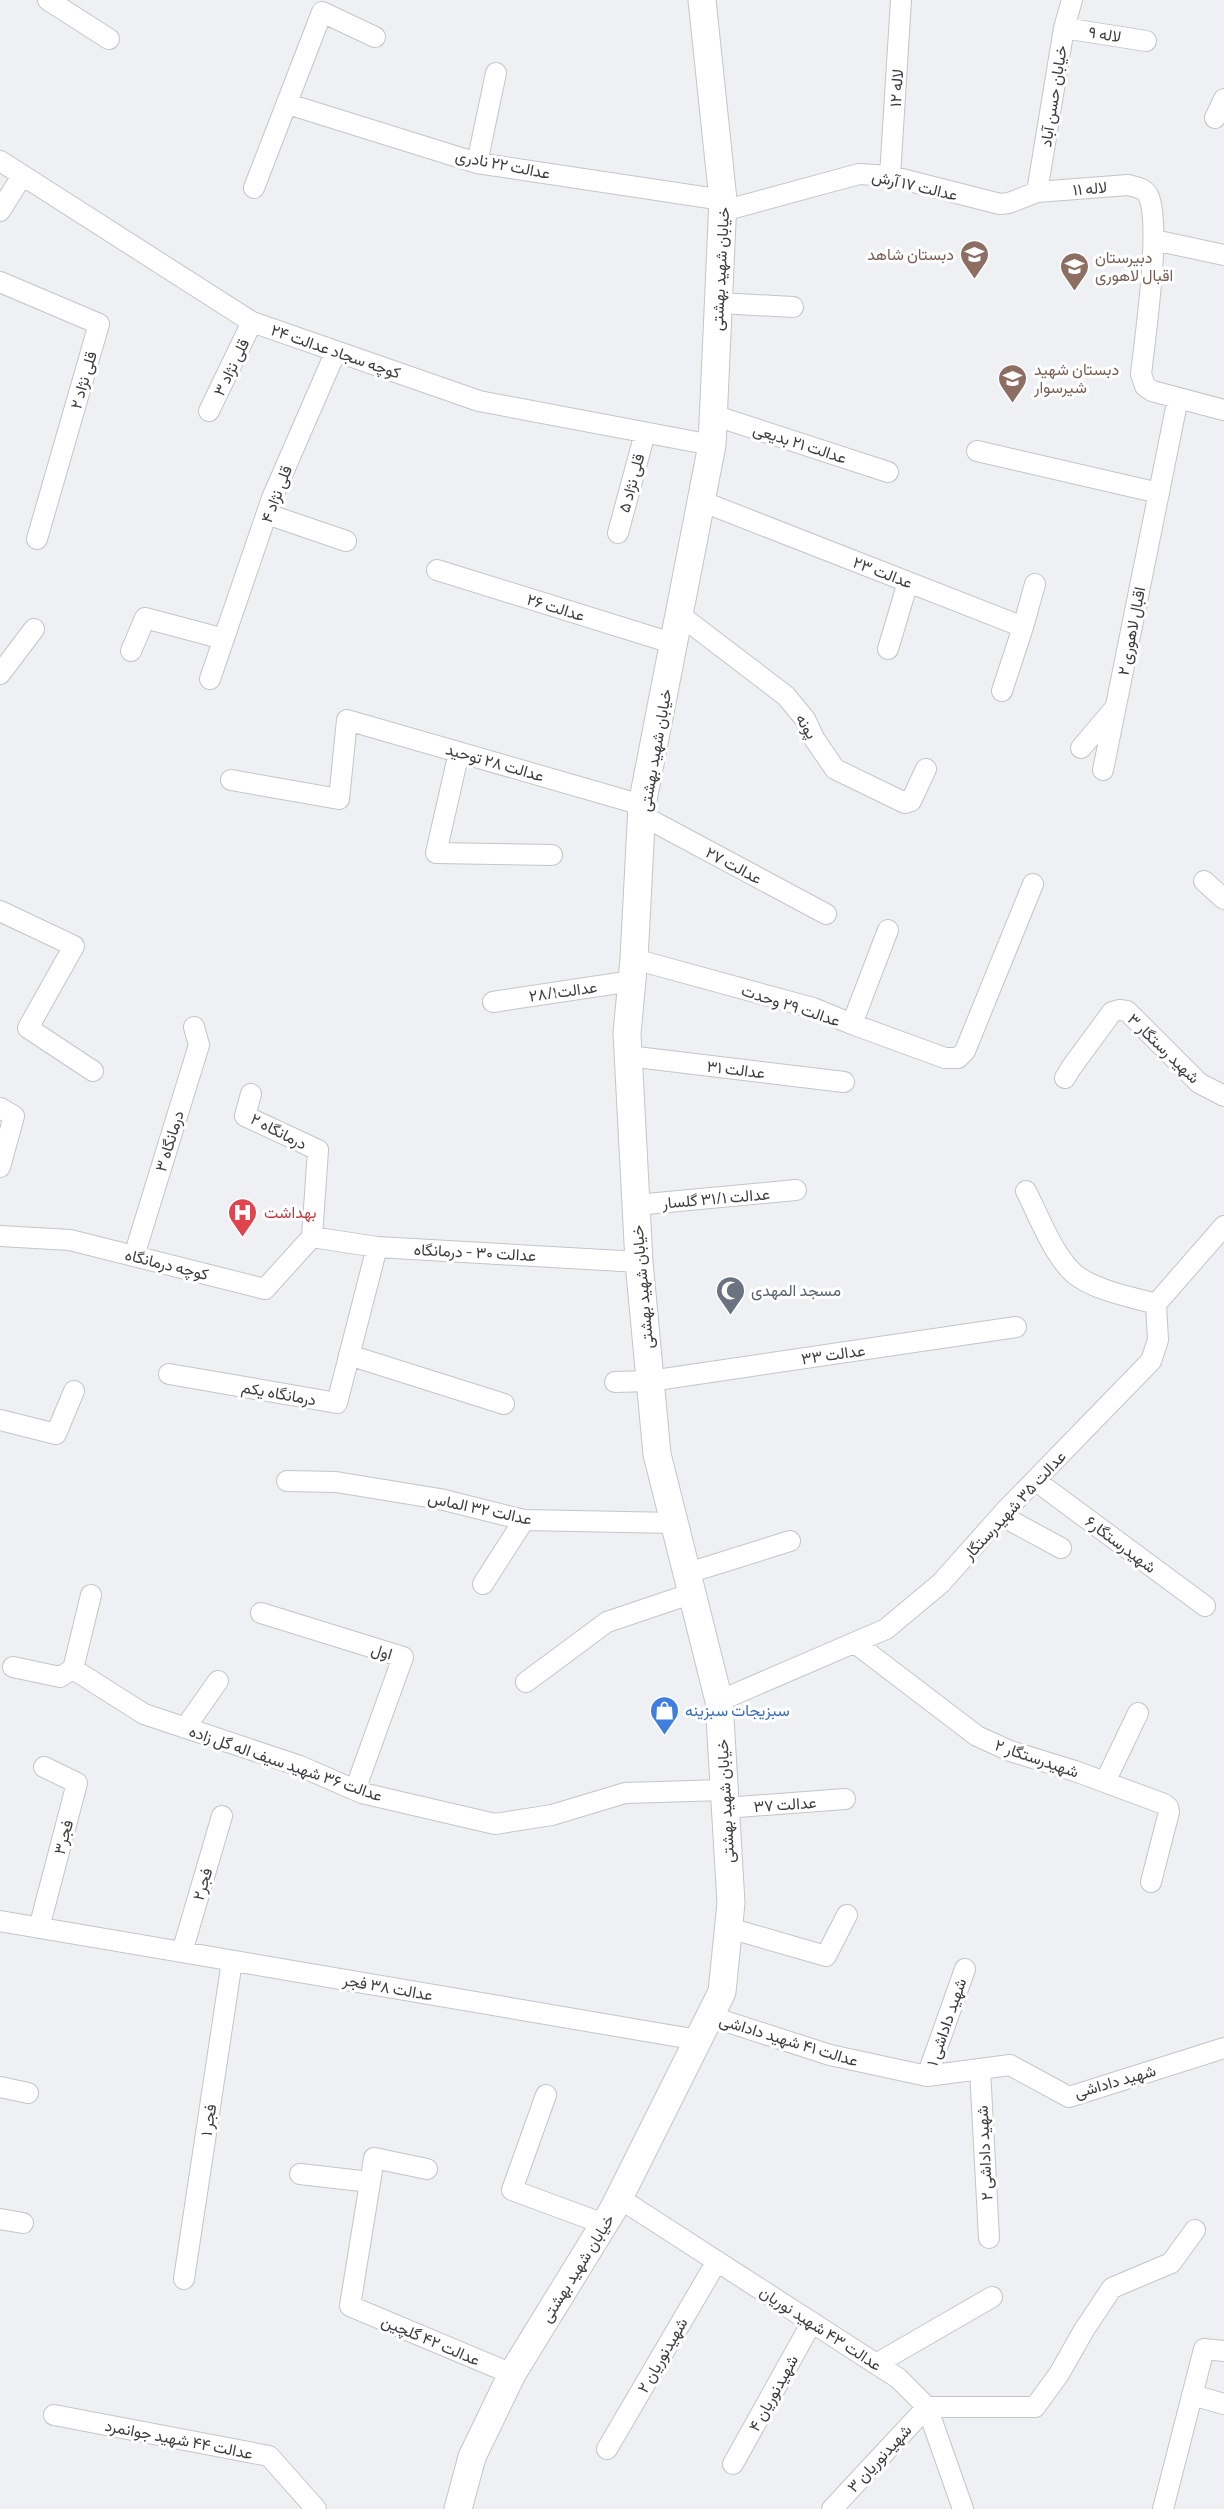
<svg xmlns="http://www.w3.org/2000/svg" width="1224" height="2509" font-family="Manrope,Vazirmatn,sans-serif">
	<style>
		.lines { fill: none; stroke-linecap: round; stroke-linejoin: round }
		.street-casing { stroke: #c4c5c8; stroke-width: 22 }
		.secondary-casing { stroke: #c4c5c8; stroke-width: 29 }
		.street { stroke: #fff; stroke-width: 20 }
		.secondary { stroke: #fff; stroke-width: 27 }
		.labels { text-anchor: middle; stroke-width: 6; stroke-linejoin: round; paint-order: stroke }
		.street-label { font-size: 16px; fill: #3c3c3e; stroke: #fff }
		.education-label { font-size: 16px; fill: #785e54; stroke: #fff; text-anchor: start }
		.health-label { font-size: 16px; fill: #be3a42; stroke: #fff; text-anchor: start }
		.worship-label { font-size: 16px; fill: #5b616d; stroke: #fff; text-anchor: start }
		.shop-label { font-size: 16px; fill: #366cbe; stroke: #fff; text-anchor: start }
	</style>
	<rect width="100%" height="100%" fill="#eff0f3"/>
	<g class="lines">
		<defs>
			<path id="street" d="M48 0 109 39
				M1064 28 1146 41
				M288 104 477 163 723 200
				M1215 118 1224 99
				M0 161 252 322 479 401 712 445
				M477 163 496 73
				M890 176 901 0
				M254 188 322 12 375 37
				M1037 192 1064 28 1072 0
				M0 211 22 176
				M723 211 859 174 890 176 1000 204 1009 203 1037 192 1128 185C1136 187 1144 188 1148 195 1162 222 1145 338 1141 374L1145 386 1152 391 1224 410
				M1154 240 1224 255
				M0 282 99 324 37 539
				M719 303 793 307
				M209 411 252 322
				M713 415 888 472
				M977 451 1159 493
				M701 501 1023 627 1035 584
				M267 514 346 541
				M618 533 645 433
				M437 570 675 644
				M680 615 786 696 805 719 815 740 835 769 905 803 911 801 926 769
				M888 649 908 582
				M131 651 145 618 224 639
				M0 674 34 629
				M210 679 272 498 336 351
				M1002 691 1023 627
				M1081 748 1115 708
				M459 752 436 853 552 855
				M1103 770 1178 398
				M231 780 339 799 347 720 642 805
				M643 816 826 914
				M1204 881 1224 899
				M0 911 74 946 28 1028 93 1071
				M634 959 813 1008 852 1024 888 930
				M493 1002 632 981
				M852 1024 945 1058H958L965 1051 1033 884
				M628 1056 844 1082
				M1065 1078 1071 1068 1112 1012 1119 1010 1127 1011 1199 1083 1224 1096
				M251 1094 245 1116 318 1150 312 1237
				M0 1108 14 1116 0 1167
				M1026 1191C1039 1216 1056 1263 1080 1278 1102 1292 1132 1297 1156 1304
				M636 1205 796 1190
				M0 1236 70 1240 265 1289 312 1237
				M312 1237 377 1247 639 1262
				M134 1256 199 1045 194 1027
				M349 1355 504 1404
				M169 1374 337 1403 377 1247
				M615 1382 650 1381 1016 1327
				M0 1420 56 1434 74 1391
				M287 1481 336 1482 440 1499 524 1520 675 1523
				M1036 1481 1205 1606
				M1002 1516 1061 1548
				M688 1573 790 1541
				M483 1584 524 1520
				M261 1613 403 1657 355 1790
				M855 1643 977 1736 1010 1751 1075 1771 1164 1804 1168 1807 1169 1812 1151 1882
				M13 1667 60 1677 73 1669 91 1595
				M73 1669 144 1714 300 1766 362 1793 495 1824 552 1815 625 1793 723 1790
				M526 1682 607 1622 693 1593
				M719 1701 886 1629 941 1583 1006 1510 1151 1361 1158 1340 1156 1304 1224 1226
				M185 1728 218 1681
				M1105 1782 1138 1713
				M725 1808 845 1799
				M0 1921 698 2040
				M39 1928 77 1783 44 1767
				M729 1928 826 1956 847 1915
				M182 1952 222 1816
				M709 2016 830 2055 927 2076 1010 2065 1069 2097 1224 2048
				M980 2069 989 2238
				M927 2076 965 1969
				M0 2087 28 2093
				M546 2095 512 2190 604 2224
				M427 2169 374 2158 350 2306 512 2374
				M300 2174 370 2182
				M619 2198 898 2378 927 2407 963 2509
				M0 2219 23 2223
				M184 2279 232 1961
				M876 2364 992 2297
				M1192 2395 1224 2404
				M54 2415 269 2456 316 2509
				M607 2449 717 2261
				M733 2464 812 2322
				M832 2509 927 2407H1035L1059 2374 1084 2330 1112 2288 1171 2263 1195 2230
				M1163 2509 1204 2349 1224 2351"/>
			<path id="secondary" d="M458 2509 472 2457 512 2374 614 2208 722 1992 731 1903 719 1701 657 1454 639 1262 627 1033 634 959 642 805 712 445 723 200 702 0"/>
		</defs>
		<!-- street casing -->
		<use href="#street" class="street-casing"/>
		<!-- secondary casing -->
		<use href="#secondary" class="secondary-casing"/>
		<!-- street -->
		<use href="#street" class="street"/>
		<!-- secondary -->
		<use href="#secondary" class="secondary"/>
	</g>
	<!-- icons -->
	<defs>
		<symbol id="school-pin" viewBox="-11 -11 22 30"><path d="M0 17L-7.5 6A9.5 9.5 0 1 1 7.5 6Z" fill="#8d6e63" stroke="#fff"/><path d="M0-5L7-2L0 1L-7-2ZM-4 1L0 2.5L4 1V4Q0 6-4 4Z" fill="#fff"/></symbol>
		<symbol id="hospital-pin" viewBox="-11 -11 22 30"><path d="M0 17L-7.5 6A9.5 9.5 0 1 1 7.5 6Z" fill="#e0444e" stroke="#fff"/><path d="M-5-5h3v3.5h4V-5h3V5h-3V1.5h-4V5h-3Z" fill="#fff"/></symbol>
		<symbol id="mosque-pin" viewBox="-11 -11 22 30"><path d="M0 17L-7.5 6A9.5 9.5 0 1 1 7.5 6Z" fill="#6b7280" stroke="#fff"/><path d="M3.5-4.9A6 6 0 1 0 3.5 4.9A5 5 0 1 1 3.5-4.9Z" fill="#fff"/></symbol>
		<symbol id="shop-pin" viewBox="-11 -11 22 30"><path d="M0 17L-7.5 6A9.5 9.5 0 1 1 7.5 6Z" fill="#3f7fe0" stroke="#fff"/><path d="M-5-2.5h2.3a2.7 3.5 0 0 1 5.4 0H5L5.5 6h-11ZM-1.5-2.5h3a1.5 2.3 0 0 0-3 0Z" fill="#fff"/></symbol>
	</defs>
	<g fill-rule="evenodd">
		<use href="#school-pin" x="958" y="238" width="33" height="45"/>
		<use href="#school-pin" x="1058" y="250" width="33" height="45"/>
		<use href="#school-pin" x="996" y="362" width="33" height="45"/>
		<use href="#hospital-pin" x="226" y="1196" width="33" height="45"/>
		<use href="#mosque-pin" x="714" y="1274" width="33" height="45"/>
		<use href="#shop-pin" x="648" y="1694" width="33" height="45"/>
	</g>
	<g class="labels">
		<!-- street labels -->
		<g class="street-label">
			<text transform="translate(1105 34) rotate(9)" y="6">لاله ۹</text>
			<text transform="translate(896 88) rotate(-86)" y="6">لاله ۱۲</text>
			<text transform="translate(1053 96) rotate(-81)" y="6">خیابان حسن آباد</text>
			<text transform="translate(503 164) rotate(11)" y="6">عدالت ۲۲ نادری</text>
			<text transform="translate(915 185) rotate(13)" y="6">عدالت ۱۷ آرش</text>
			<text transform="translate(1090 188) rotate(-5)" y="6">لاله ۱۱</text>
			<text transform="translate(720 269) rotate(-87)" y="6">خیابان شهید بهشتی</text>
			<text transform="translate(336 351) rotate(19)" y="6">کوچه سجاد عدالت ۲۴</text>
			<text transform="translate(231 367) rotate(-64)" y="6">قلی نژاد ۳</text>
			<text transform="translate(83 380) rotate(-74)" y="6">قلی نژاد ۲</text>
			<text transform="translate(800 443) rotate(18)" y="6">عدالت ۲۱ بدیعی</text>
			<text transform="translate(631 483) rotate(-75)" y="6">قلی نژاد ۵</text>
			<text transform="translate(276 494) rotate(-69)" y="6">قلی نژاد ۴</text>
			<text transform="translate(883 572) rotate(21)" y="6">عدالت ۲۳</text>
			<text transform="translate(556 607) rotate(17)" y="6">عدالت ۲۶</text>
			<text transform="translate(1131 631) rotate(-79)" y="6">اقبال لاهوری ۲</text>
			<text transform="translate(807 726) rotate(59)" y="6">پونه</text>
			<text transform="translate(655 750) rotate(-80)" y="6">خیابان شهید بهشتی</text>
			<text transform="translate(495 762) rotate(16)" y="6">عدالت ۲۸ توحید</text>
			<text transform="translate(734 865) rotate(28)" y="6">عدالت ۲۷</text>
			<text transform="translate(563 991) rotate(-8)" y="6">عدالت۲۸/۱</text>
			<text transform="translate(791 1005) rotate(18)" y="6">عدالت ۲۹ وحدت</text>
			<text transform="translate(1164 1048) rotate(44)" y="6">شهید رستگار ۳</text>
			<text transform="translate(736 1069) rotate(7)" y="6">عدالت ۳۱</text>
			<text transform="translate(279 1131) rotate(27)" y="6">درمانگاه ۲</text>
			<text transform="translate(169 1141) rotate(-73)" y="6">درمانگاه ۳</text>
			<text transform="translate(716 1198) rotate(-5)" y="6">عدالت ۳۱/۱ گلسار</text>
			<text transform="translate(475 1252) rotate(3)" y="6">عدالت ۳۰ - درمانگاه</text>
			<text transform="translate(167 1264) rotate(14)" y="6">کوچه درمانگاه</text>
			<text transform="translate(642 1287) rotate(-95)" y="6">خیابان شهید بهشتی</text>
			<text transform="translate(833 1354) rotate(-8)" y="6">عدالت ۳۳</text>
			<text transform="translate(279 1393) rotate(10)" y="6">درمانگاه یکم</text>
			<text transform="translate(1014 1505) rotate(-47)" y="6">عدالت ۳۵ شهیدرستگار</text>
			<text transform="translate(480 1508) rotate(12)" y="6">عدالت ۳۲ الماس</text>
			<text transform="translate(1121 1544) rotate(37)" y="6">شهیدرستگار۶</text>
			<text transform="translate(382 1651) rotate(17)" y="6">اول</text>
			<text transform="translate(1037 1758) rotate(19)" y="6">شهیدرستگار ۲</text>
			<text transform="translate(286 1763) rotate(19)" y="6">عدالت ۳۶ شهید سیف اله گل زاده</text>
			<text transform="translate(725 1801) rotate(-93)" y="6">خیابان شهید بهشتی</text>
			<text transform="translate(785 1804) rotate(-4)" y="6">عدالت ۳۷</text>
			<text transform="translate(63 1837) rotate(-75)" y="6">فجر۳</text>
			<text transform="translate(202 1884) rotate(-73)" y="6">فجر۲</text>
			<text transform="translate(388 1987) rotate(10)" y="6">عدالت ۳۸ فجر</text>
			<text transform="translate(946 2022) rotate(-71)" y="6">شهید داداشی ۱</text>
			<text transform="translate(789 2040) rotate(17)" y="6">عدالت ۴۱ شهید داداشی</text>
			<text transform="translate(1115 2081) rotate(-16)" y="6">شهید داداشی</text>
			<text transform="translate(208 2120) rotate(-81)" y="6">فجر ۱</text>
			<text transform="translate(984 2153) rotate(-93)" y="6">شهید داداشی ۲</text>
			<text transform="translate(577 2268) rotate(-58)" y="6">خیابان شهید بهشتی</text>
			<text transform="translate(821 2328) rotate(33)" y="6">عدالت ۴۳ شهید نوریان</text>
			<text transform="translate(431 2340) rotate(23)" y="6">عدالت ۴۲ گلچین</text>
			<text transform="translate(662 2355) rotate(-60)" y="6">شهیدنوریان ۲</text>
			<text transform="translate(773 2393) rotate(-61)" y="6">شهیدنوریان ۴</text>
			<text transform="translate(179 2439) rotate(11)" y="6">عدالت ۴۴ شهید جوانمرد</text>
			<text transform="translate(879 2458) rotate(-47)" y="6">شهیدنوریان ۳</text>
		</g>
		<!-- education labels -->
		<g class="education-label">
			<text x="954" y="260" text-anchor="end">دبستان شاهد</text>
			<text x="1095" y="263">دبیرستان<tspan x="1095" dy="18">اقبال لاهوری</tspan></text>
			<text x="1034" y="375">دبستان شهید<tspan x="1034" dy="18">شیرسوار</tspan></text>
		</g>
		<!-- health labels -->
		<g class="health-label">
			<text x="264" y="1218">بهداشت</text>
		</g>
		<!-- worship labels -->
		<g class="worship-label">
			<text x="751" y="1296">مسجد المهدی</text>
		</g>
		<!-- shop labels -->
		<g class="shop-label">
			<text x="685" y="1716">سبزیجات سبزینه</text>
		</g>
	</g>
</svg>
